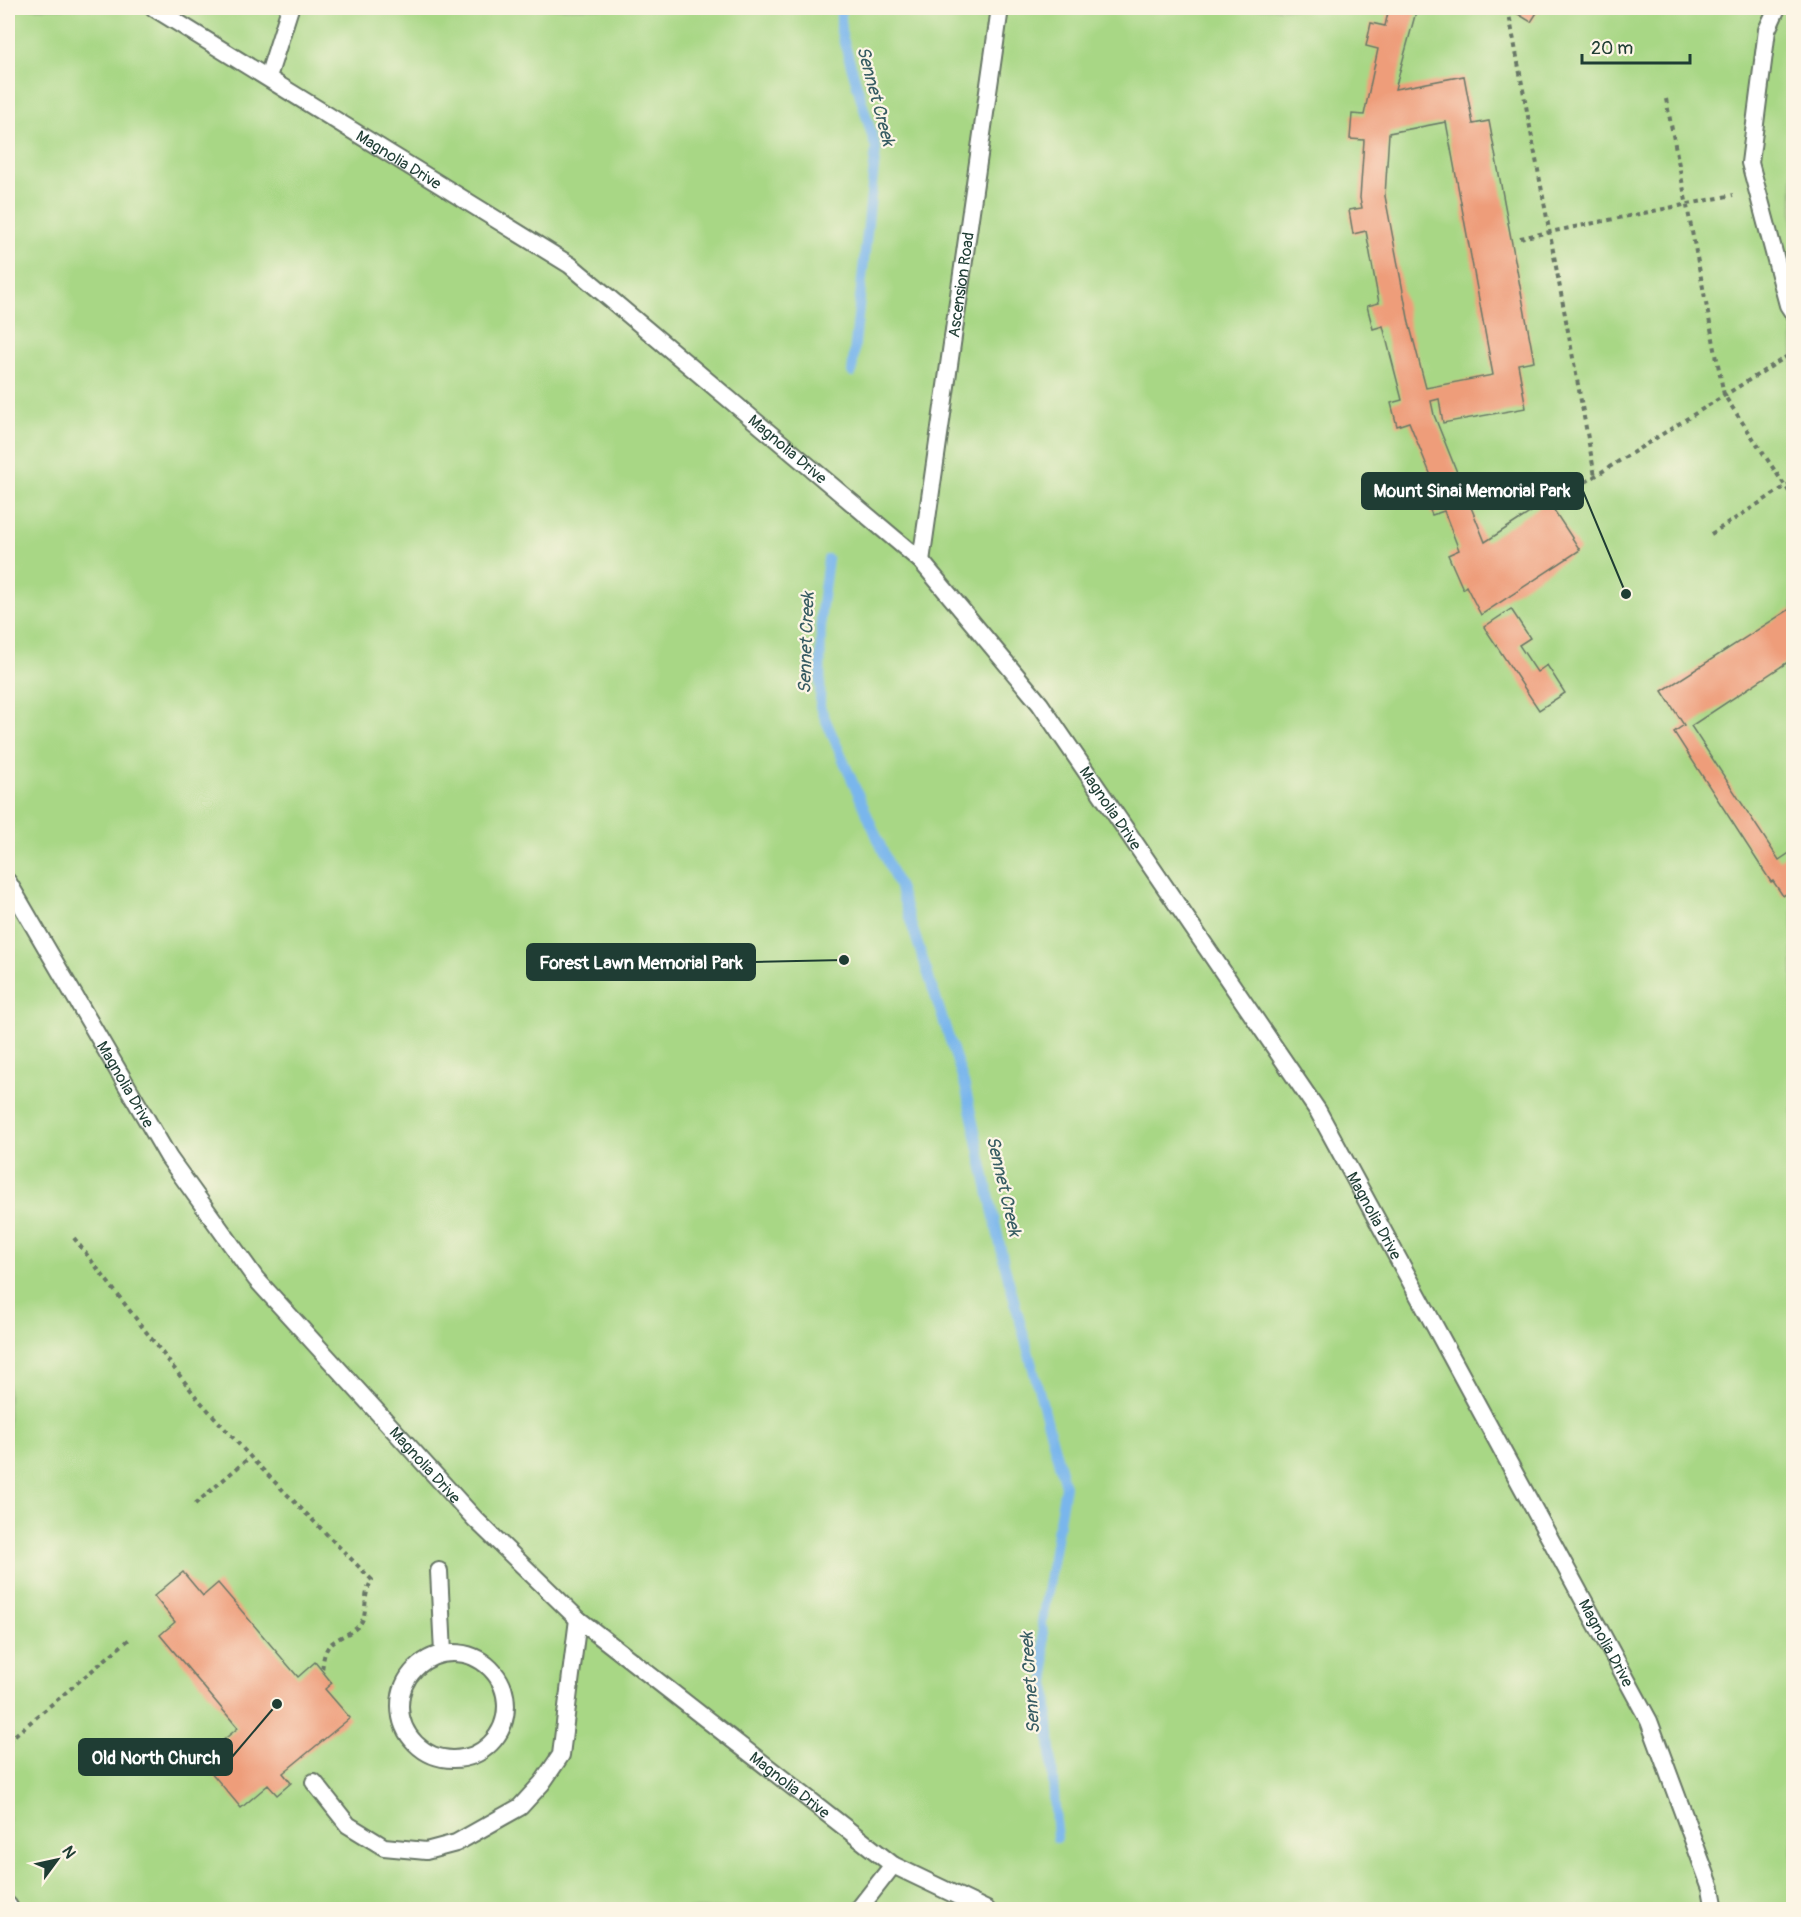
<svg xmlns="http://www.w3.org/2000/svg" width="1801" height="1917" font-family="Pangolin,sans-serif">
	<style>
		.green { fill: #a8d785; stroke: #648a5c; stroke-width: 1.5 }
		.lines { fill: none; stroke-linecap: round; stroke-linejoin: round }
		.stream { stroke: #79b6ec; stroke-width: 10 }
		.building { fill: #ee9d7a; fill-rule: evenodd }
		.lane-casing { stroke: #687766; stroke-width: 20 }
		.path { stroke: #687766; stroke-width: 4; stroke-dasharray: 4.5 4.5; stroke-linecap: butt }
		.lane { stroke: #fff; stroke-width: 16 }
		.labels { text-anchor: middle; stroke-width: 4.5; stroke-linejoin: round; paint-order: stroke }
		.street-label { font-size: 16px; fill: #1f3d34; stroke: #fcf5e5 }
		.water-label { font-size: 18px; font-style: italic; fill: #365b62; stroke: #fcf5e5 }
		.leader { fill: none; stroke: #1f3d34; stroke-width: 2 }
		.callout-dot { fill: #1f3d34; stroke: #fcf5e5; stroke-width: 2 }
		.callout { fill: #1f3d34; stroke: #1f3d34; stroke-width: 2 }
		.callout-label { font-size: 18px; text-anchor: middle; font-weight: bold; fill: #fff }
	</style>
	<rect width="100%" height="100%" fill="#fcf5e5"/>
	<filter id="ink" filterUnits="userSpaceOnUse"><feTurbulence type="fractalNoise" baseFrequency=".0167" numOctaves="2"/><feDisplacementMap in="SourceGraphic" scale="12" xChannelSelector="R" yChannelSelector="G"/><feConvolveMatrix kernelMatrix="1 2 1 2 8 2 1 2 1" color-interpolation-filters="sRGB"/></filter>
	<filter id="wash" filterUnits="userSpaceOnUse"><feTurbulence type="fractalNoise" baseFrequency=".008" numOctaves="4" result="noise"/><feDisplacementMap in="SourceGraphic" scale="24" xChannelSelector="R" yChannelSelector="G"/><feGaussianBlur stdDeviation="1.35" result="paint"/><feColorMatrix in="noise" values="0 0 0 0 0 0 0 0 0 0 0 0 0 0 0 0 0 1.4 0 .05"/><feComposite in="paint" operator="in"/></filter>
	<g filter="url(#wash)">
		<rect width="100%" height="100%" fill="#efe3c4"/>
		<!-- green -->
		<path class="green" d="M8 8H1793V1909L8 1910Z"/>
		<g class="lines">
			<!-- stream -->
			<path class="stream" d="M841 8V32L876 149 852 372
				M828 559 821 612 820 707 900 890 965 1086 1004 1263 1065 1486 1042 1622 1057 1838"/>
		</g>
		<g id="blocks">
			<!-- building -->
			<path class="building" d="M1389 8H1417L1395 89 1464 76 1473 124 1489 121 1534 361 1518 364 1526 408 1443 423 1439 399 1431 401 1434 415 1485 542 1548 501 1580 550 1481 615 1466 586 1463 589 1448 555 1459 550 1444 511 1432 515 1423 493 1436 488 1409 422 1397 426 1391 403 1402 400 1383 326 1373 329 1367 306 1379 303 1366 231 1353 234 1349 210 1362 208 1360 198 1364 140 1350 139 1352 114 1364 115 1378 49 1366 46 1371 23 1385 26ZM1446 122 1493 375 1426 388 1409 323 1385 196 1389 133Z
				M1508 8H1540L1531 22Z
				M1511 609 1530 638 1519 645 1537 672 1547 665 1565 693 1539 710 1484 627Z
				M1790 609 1794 613V658L1691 726 1779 860 1794 850V889L1783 896 1773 881 1771 882 1674 732 1684 725 1662 691Z
				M183 1572 203 1596 218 1583 298 1677 315 1662 332 1683 325 1689 350 1718 283 1773 291 1783 277 1795 268 1785 241 1808 200 1759 238 1728 160 1635 175 1622 154 1596Z"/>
		</g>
	</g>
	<g filter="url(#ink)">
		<use href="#blocks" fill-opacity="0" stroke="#687766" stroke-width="1.5"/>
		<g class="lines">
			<defs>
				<g id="lane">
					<path id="s1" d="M154 8 570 265 921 561 1040 704 1318 1111 1649 1721 1711 1888 1715 1910"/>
					<path d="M1777 8 1767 30 1750 163 1788 305 1794 314"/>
					<path d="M268 77 290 8"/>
					<path id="s2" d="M921 561 1000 8"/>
					<path id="s3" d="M8 882 169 1158 256 1279 475 1519 578 1619 893 1865 987 1910"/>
					<path d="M439 1571 443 1653"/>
					<circle cx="453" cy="1706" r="53"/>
					<path d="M314 1782 348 1825 384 1847 426 1851 456 1843 520 1807 542 1783 561 1755 578 1619"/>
					<path d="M8 1905 11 1910"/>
					<path d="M858 1910 893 1865"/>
				</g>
			</defs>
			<!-- lane casing -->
			<use href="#lane" class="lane-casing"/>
			<!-- path -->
			<path class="path" d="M1508 9 1595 476
				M1666 99 1724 395 1794 499
				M1520 238 1733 195
				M1555 501 1794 352
				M1711 534 1794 481
				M74 1238 197 1398 255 1462 372 1580C362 1596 368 1609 362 1621 354 1636 332 1636 326 1651 323 1657 323 1665 322 1670
				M195 1504 250 1457
				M8 1741 132 1637"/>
			<!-- lane -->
			<use href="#lane" class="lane"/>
		</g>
	</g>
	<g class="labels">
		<!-- street labels -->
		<g class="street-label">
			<text dy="6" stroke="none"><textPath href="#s1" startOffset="288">Magnolia Drive</textPath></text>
			<text dy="6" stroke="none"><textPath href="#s2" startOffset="279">Ascension Road</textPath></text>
			<text dy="6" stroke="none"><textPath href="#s1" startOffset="774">Magnolia Drive</textPath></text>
			<text dy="6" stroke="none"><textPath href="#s1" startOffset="1260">Magnolia Drive</textPath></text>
			<text dy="6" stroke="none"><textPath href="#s3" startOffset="234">Magnolia Drive</textPath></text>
			<text dy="6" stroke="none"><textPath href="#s1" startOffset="1746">Magnolia Drive</textPath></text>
			<text dy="6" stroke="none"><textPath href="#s3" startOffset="720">Magnolia Drive</textPath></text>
			<text dy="6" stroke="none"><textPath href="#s1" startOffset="2232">Magnolia Drive</textPath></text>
			<text dy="6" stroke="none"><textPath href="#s3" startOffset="1206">Magnolia Drive</textPath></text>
		</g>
		<!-- water labels -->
		<g class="water-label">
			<text transform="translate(876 96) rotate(75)" y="6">Sennet Creek</text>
			<text transform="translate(806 643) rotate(-88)" y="6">Sennet Creek</text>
			<text transform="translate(1004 1186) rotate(77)" y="6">Sennet Creek</text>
			<text transform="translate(1030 1683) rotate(-94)" y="6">Sennet Creek</text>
		</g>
	</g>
	<!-- callouts -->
	<path class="leader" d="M1626 594L1583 491M844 960L755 962M277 1704L232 1757"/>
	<g class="callout-dot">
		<circle cx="1626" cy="594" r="6"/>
		<circle cx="844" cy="960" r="6"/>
		<circle cx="277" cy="1704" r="6"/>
	</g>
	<g class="callout">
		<rect x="1362" y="473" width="221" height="36" rx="6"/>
		<rect x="527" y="944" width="228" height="36" rx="6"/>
		<rect x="79" y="1739" width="153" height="36" rx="6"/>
	</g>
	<g class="callout-label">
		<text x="1472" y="497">Mount Sinai Memorial Park</text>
		<text x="641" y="969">Forest Lawn Memorial Park</text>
		<text x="156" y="1764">Old North Church</text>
	</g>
	<!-- margin -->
	<rect width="1801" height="1917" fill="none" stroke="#fcf5e5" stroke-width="30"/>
	<!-- north arrow -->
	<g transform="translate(57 1860) rotate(57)" stroke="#fcf5e5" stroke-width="4.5" paint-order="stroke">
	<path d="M0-4.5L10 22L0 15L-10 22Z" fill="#1f3d34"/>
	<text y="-9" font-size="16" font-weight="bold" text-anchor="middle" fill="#1f3d34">N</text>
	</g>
	<!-- scale -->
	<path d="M1582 54v9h108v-9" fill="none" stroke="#1f3d34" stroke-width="3"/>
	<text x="1591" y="54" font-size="18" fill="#1f3d34" stroke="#fcf5e5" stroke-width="4.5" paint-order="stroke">20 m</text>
</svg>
